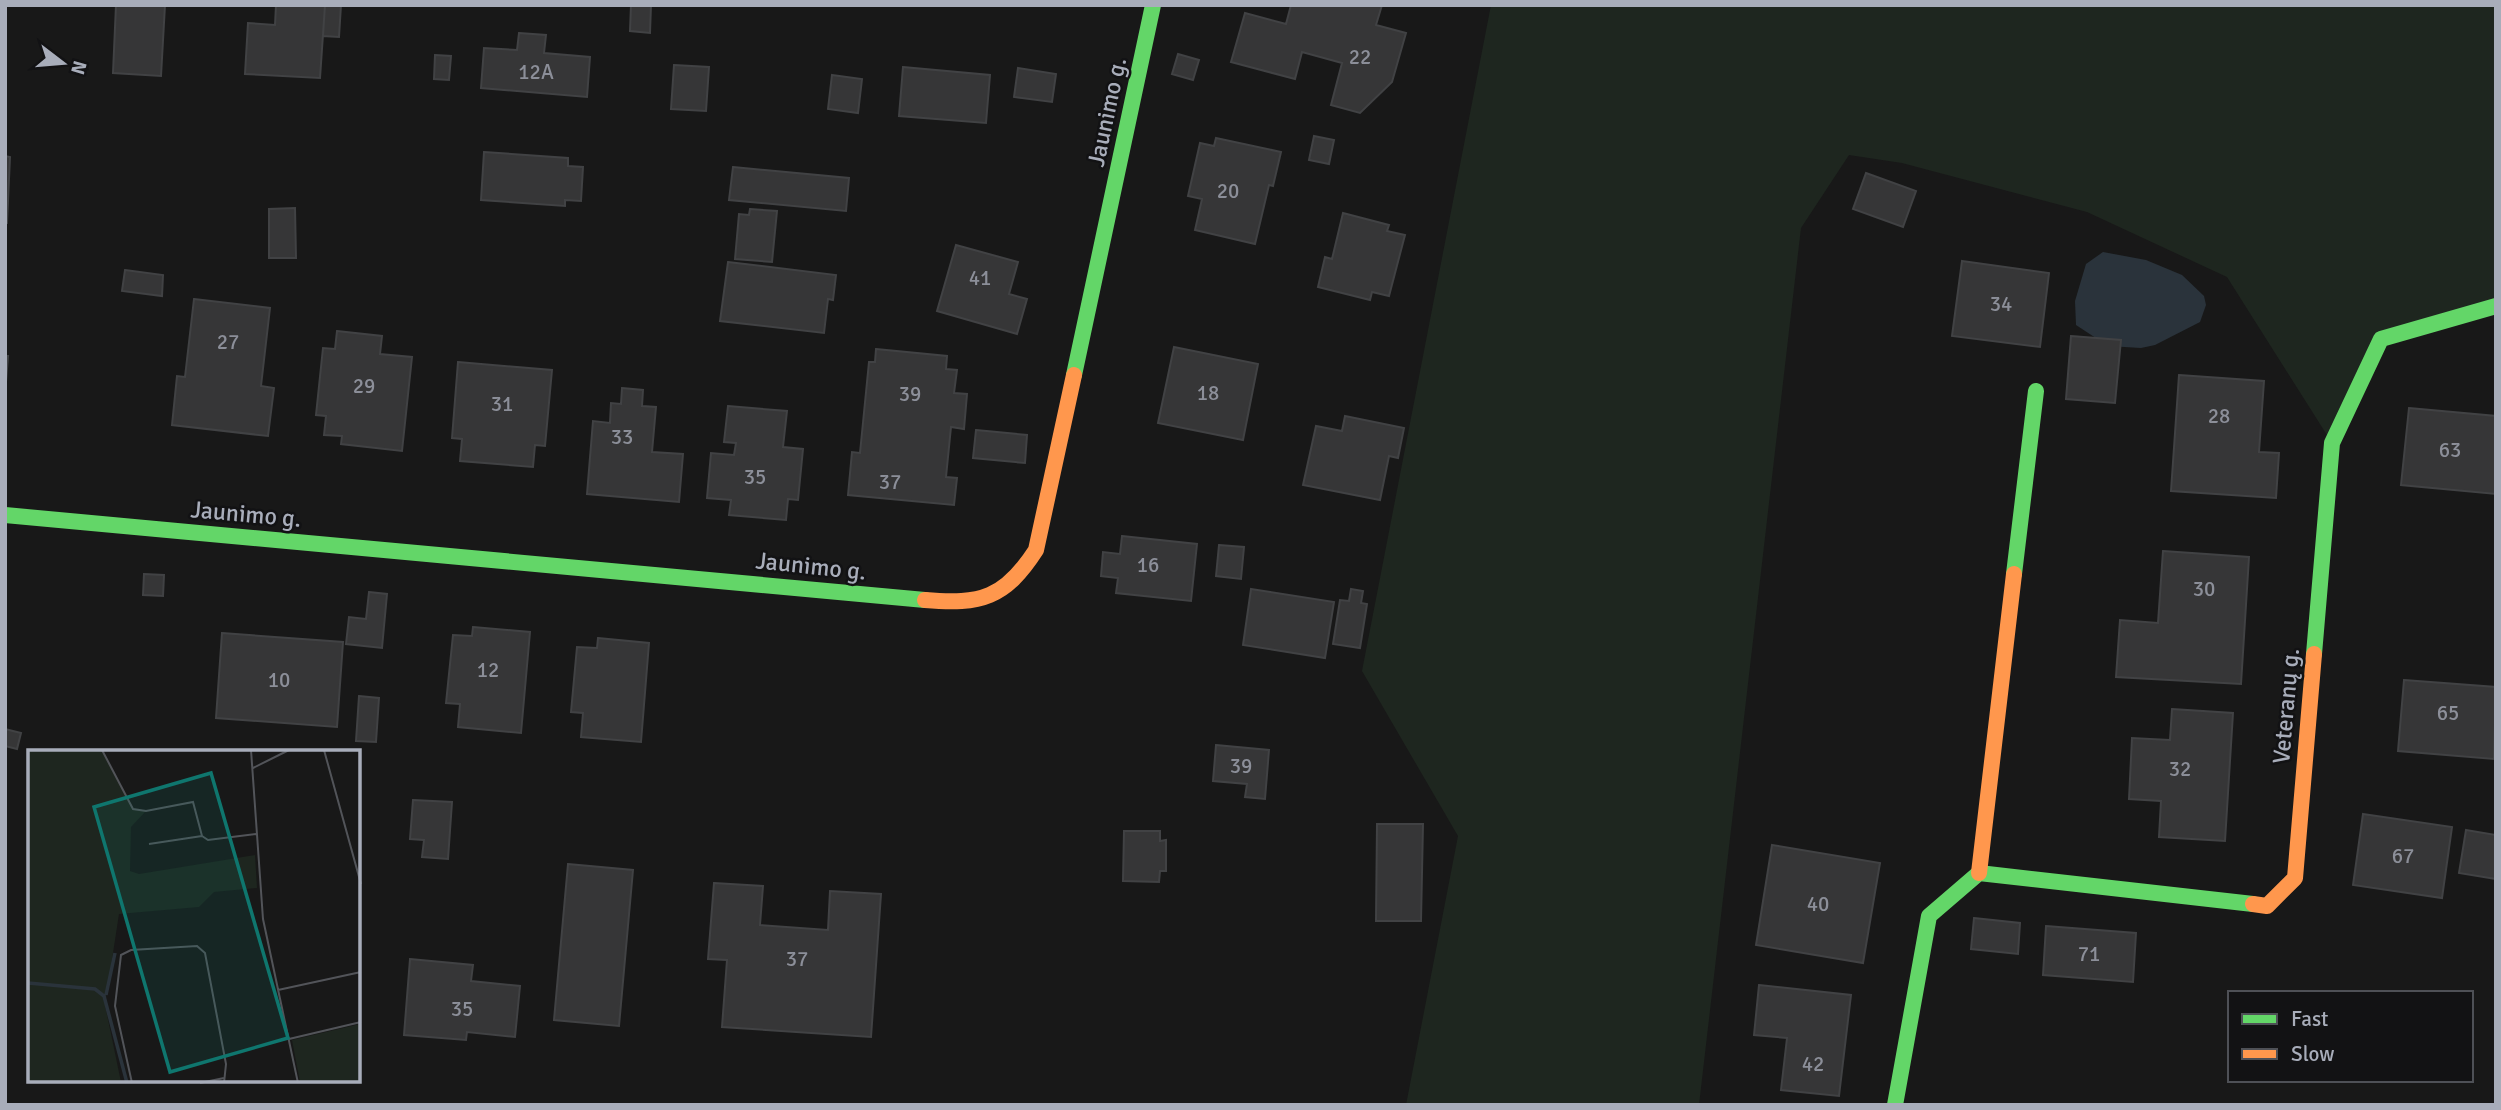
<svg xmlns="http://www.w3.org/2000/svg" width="2501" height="1110" font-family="Signika,sans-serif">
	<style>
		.green { fill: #1e261f }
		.water { fill: #2a333b }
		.building { fill: #363637; stroke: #414244; stroke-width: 2 }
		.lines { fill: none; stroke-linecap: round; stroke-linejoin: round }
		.fast { stroke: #63d668; stroke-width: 16 }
		.slow { stroke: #ff974d; stroke-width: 16 }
		.labels { text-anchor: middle; stroke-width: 5; stroke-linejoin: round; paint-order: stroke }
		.number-label { font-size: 21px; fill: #8c8f99 }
		.street-label { font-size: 24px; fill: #a8adba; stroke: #121214 }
		.inset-river { fill: none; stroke: #2a333b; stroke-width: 3.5 }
		.inset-road { fill: none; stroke: #525459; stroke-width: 2 }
		.view { fill: #0f766e; fill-opacity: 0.15; stroke: #0f766e; stroke-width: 3.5 }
		.inset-edge { fill: none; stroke: #a8adba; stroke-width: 3.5 }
	</style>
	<rect width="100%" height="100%" fill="#181818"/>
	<!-- green -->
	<path class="green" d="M1491 5H2496V306L2381 339 2332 443 2227 277 2087 212 1902 163 1849 155 1801 228 1699 1105H1406L1458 836 1362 671Z"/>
	<!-- water -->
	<path class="water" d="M2103 252 2146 260 2182 275 2204 296 2206 305 2200 322 2155 345 2141 348 2108 346 2076 325 2075 301 2086 264Z"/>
	<!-- building -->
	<path class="building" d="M116 5H165L161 76 113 73Z
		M276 5H325L320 78 245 74 248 23 275 25Z
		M325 5H341L339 37 323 36Z
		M631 5H651L650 33 630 31Z
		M1291 5H1382L1376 25 1406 33 1392 82 1360 113 1331 105 1342 63 1302 52 1295 79 1231 62 1245 13 1286 24Z
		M519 33 546 35 544 53 590 57 587 97 481 88 484 48 517 50Z
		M1178 54 1199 60 1193 80 1172 74Z
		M435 55 451 56 449 80 434 79Z
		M674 65 709 67 706 111 671 109Z
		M903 67 990 75 986 123 899 116Z
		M1018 68 1056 74 1052 102 1014 97Z
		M832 75 862 79 858 113 828 109Z
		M1314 136 1334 140 1329 164 1309 160Z
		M1216 138 1281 152 1273 186 1269 185 1255 244 1195 230 1202 199 1188 196 1200 143 1214 146Z
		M484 152 568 158V166L583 167 581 201 565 200V206L481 200Z
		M5 156 10 157 7 223H5Z
		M733 167 849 178 846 211 729 200Z
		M1866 173 1916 191 1903 227 1853 209Z
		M295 208 296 258H269V209Z
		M750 209 777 211 772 262 735 259 739 214 749 215Z
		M1343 213 1389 225 1387 231 1405 235 1389 296 1372 292 1370 300 1318 287 1325 257 1332 259Z
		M956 245 1018 262 1009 294 1027 299 1017 334 937 311Z
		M1962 261 2049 273 2040 347 1952 336Z
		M728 262 836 275 833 300 828 299 824 333 720 321Z
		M125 270 163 275 162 296 122 291Z
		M194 299 270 308 261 386 274 388 268 436 172 425 177 376 185 377Z
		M337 331 382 336 380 354 412 357 402 451 341 444 342 436 324 435 326 416 316 415 323 348 335 349Z
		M2071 336 2121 340 2115 403 2066 399Z
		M1174 347 1258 364 1243 440 1158 423Z
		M876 349 947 356 946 369 957 370 954 393 967 394 964 429 951 427 946 477 957 478 954 505 848 495 852 452 860 453 869 362H875Z
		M5 356H8L5 395Z
		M458 362 552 370 545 446 535 445 533 467 460 461 462 439 452 438Z
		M2179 375 2264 381 2259 452 2279 453 2276 498 2171 491Z
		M622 388 643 390 642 406 656 407 652 452 683 454 679 502 587 494 593 421 610 423 611 403 621 404Z
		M728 406 787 411 783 447 803 449 798 500 788 499 786 520 729 515 731 500 707 498 711 453 734 455 736 443 724 442Z
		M2409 408 2496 416V494L2401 485Z
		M1345 416 1404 428 1398 458 1389 456 1380 500 1303 485 1316 426 1342 431Z
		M976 430 1027 435 1025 463 973 458Z
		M1122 536 1197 544 1191 601 1116 593 1118 578 1101 576 1103 552 1120 554Z
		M1219 545 1244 547 1241 579 1216 576Z
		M2163 551 2249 557 2241 684 2116 677 2120 620 2158 623Z
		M144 574 164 575 163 596 143 595Z
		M1251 589 1334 602 1325 658 1243 645Z
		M1351 589 1363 591 1361 603 1367 604 1360 648 1333 644 1340 600 1349 601Z
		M369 592 387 594 382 648 346 644 349 617 366 619Z
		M473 627 530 632 521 733 458 727 460 704 446 703 453 635 472 636Z
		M222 633 343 642 337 727 216 718Z
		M598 638 649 643 641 742 581 737 583 713 571 712 577 647 597 648Z
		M2404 680 2496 687 2494 759 2398 751Z
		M359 696 379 698 376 742 356 741Z
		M2172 709 2233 713 2225 841 2159 837 2161 801 2129 799 2132 738 2170 740Z
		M5 729 21 733 17 749 5 746Z
		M1216 745 1269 750 1265 799 1245 797 1247 784 1213 781Z
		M413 800 452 802 448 859 422 857 424 840 410 839Z
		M2363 814 2452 827 2442 898 2353 885Z
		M1377 824H1423L1421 921H1376Z
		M2466 830 2496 835V879L2459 873Z
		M1124 831H1160V841L1166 840V871H1160L1159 882 1123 881Z
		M1772 845 1880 863 1863 963 1756 945Z
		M568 864 633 870 619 1026 554 1020Z
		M714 883 763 886 760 925 828 930 830 891 881 894 871 1037 722 1027 727 960 708 959Z
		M1974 918 2020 923 2018 954 1971 949Z
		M2046 926 2136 933 2133 982 2043 975Z
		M410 959 473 965 471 981 520 986 515 1037 467 1032 466 1040 404 1035Z
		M1759 985 1851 995 1839 1096 1781 1090 1787 1038 1754 1035Z"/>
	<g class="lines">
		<!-- fast -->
		<path class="fast" d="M1074 375 1153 5
			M5 515 925 600
			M2014 574 2036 391
			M2314 654 2332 443 2381 339 2496 306
			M1895 1105 1929 916 1979 873 2253 904"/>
		<!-- slow -->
		<path class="slow" d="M925 600C981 605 1005 598 1036 550L1074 375
			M1979 873 2014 574
			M2253 904 2267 906 2295 878 2314 654"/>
	</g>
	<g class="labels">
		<!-- number labels -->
		<g class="number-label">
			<text x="1360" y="64">22</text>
			<text x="536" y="79">12A</text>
			<text x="1228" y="198">20</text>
			<text x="980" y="285">41</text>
			<text x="2001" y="311">34</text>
			<text x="228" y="349">27</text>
			<text x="364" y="393">29</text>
			<text x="1208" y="400">18</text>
			<text x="910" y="401">39</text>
			<text x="502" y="411">31</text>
			<text x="2219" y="423">28</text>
			<text x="622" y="444">33</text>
			<text x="2450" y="457">63</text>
			<text x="755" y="484">35</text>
			<text x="890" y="489">37</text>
			<text x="1148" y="572">16</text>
			<text x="2204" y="596">30</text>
			<text x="488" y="677">12</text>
			<text x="279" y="687">10</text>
			<text x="2448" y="720">65</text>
			<text x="1241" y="773">39</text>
			<text x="2180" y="776">32</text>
			<text x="2403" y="863">67</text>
			<text x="1818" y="911">40</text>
			<text x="2089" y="961">71</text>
			<text x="797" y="966">37</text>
			<text x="462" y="1016">35</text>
			<text x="1813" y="1071">42</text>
		</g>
		<!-- street labels -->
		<g class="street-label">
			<text transform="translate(1107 112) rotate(-78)" y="8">Jaunimo g.</text>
			<text transform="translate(246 514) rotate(5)" y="8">Jaunimo g.</text>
			<text transform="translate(811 566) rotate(6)" y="8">Jaunimo g.</text>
			<text transform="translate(2286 706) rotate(-85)" y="8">Veteranų g.</text>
		</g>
	</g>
	<!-- overview -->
	<g transform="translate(28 750)">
		<rect width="332" height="332" fill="#181818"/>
		<path d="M0 0H74L105 59 118 61 103 77 102 121 111 124 227 105 229 138 186 142 171 157 91 164 77 255 93 332H0ZM332 274V332H272L264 290Z" fill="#1e261f"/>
		<path class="inset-river" d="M0 233 67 239 76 246 99 333M78 245 87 203"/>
		<path class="inset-road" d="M74 0 105 59 118 61 165 52 174 86 180 90 228 84M223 0 235 169 270 333M296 0 333 134M225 18 261 0M121 94 174 86M250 240 333 222M261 289 333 272M104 333 87 256 93 205 103 200 169 196 177 203 198 314 196 333M172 333 196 328"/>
		<path class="view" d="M183 23 260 288 142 322 66 57Z"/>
		<rect width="332" height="332" class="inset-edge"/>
	</g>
	<!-- border -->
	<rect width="2501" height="1110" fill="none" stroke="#a8adba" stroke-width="14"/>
	<!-- legend -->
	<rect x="2228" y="991" width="245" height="91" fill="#121214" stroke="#4e5056" stroke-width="2"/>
	<rect x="2242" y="1014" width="35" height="10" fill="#63d668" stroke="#4e5056" stroke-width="2"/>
	<text x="2291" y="1026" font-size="21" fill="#a8adba">Fast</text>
	<rect x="2242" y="1049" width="35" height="10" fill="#ff974d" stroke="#4e5056" stroke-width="2"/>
	<text x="2291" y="1061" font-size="21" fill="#a8adba">Slow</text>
	<!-- north arrow -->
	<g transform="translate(63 63) rotate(106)" stroke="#121214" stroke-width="5" paint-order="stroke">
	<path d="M0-5L12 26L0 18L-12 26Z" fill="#a8adba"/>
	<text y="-10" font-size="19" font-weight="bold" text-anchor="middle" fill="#a8adba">N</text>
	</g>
</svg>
